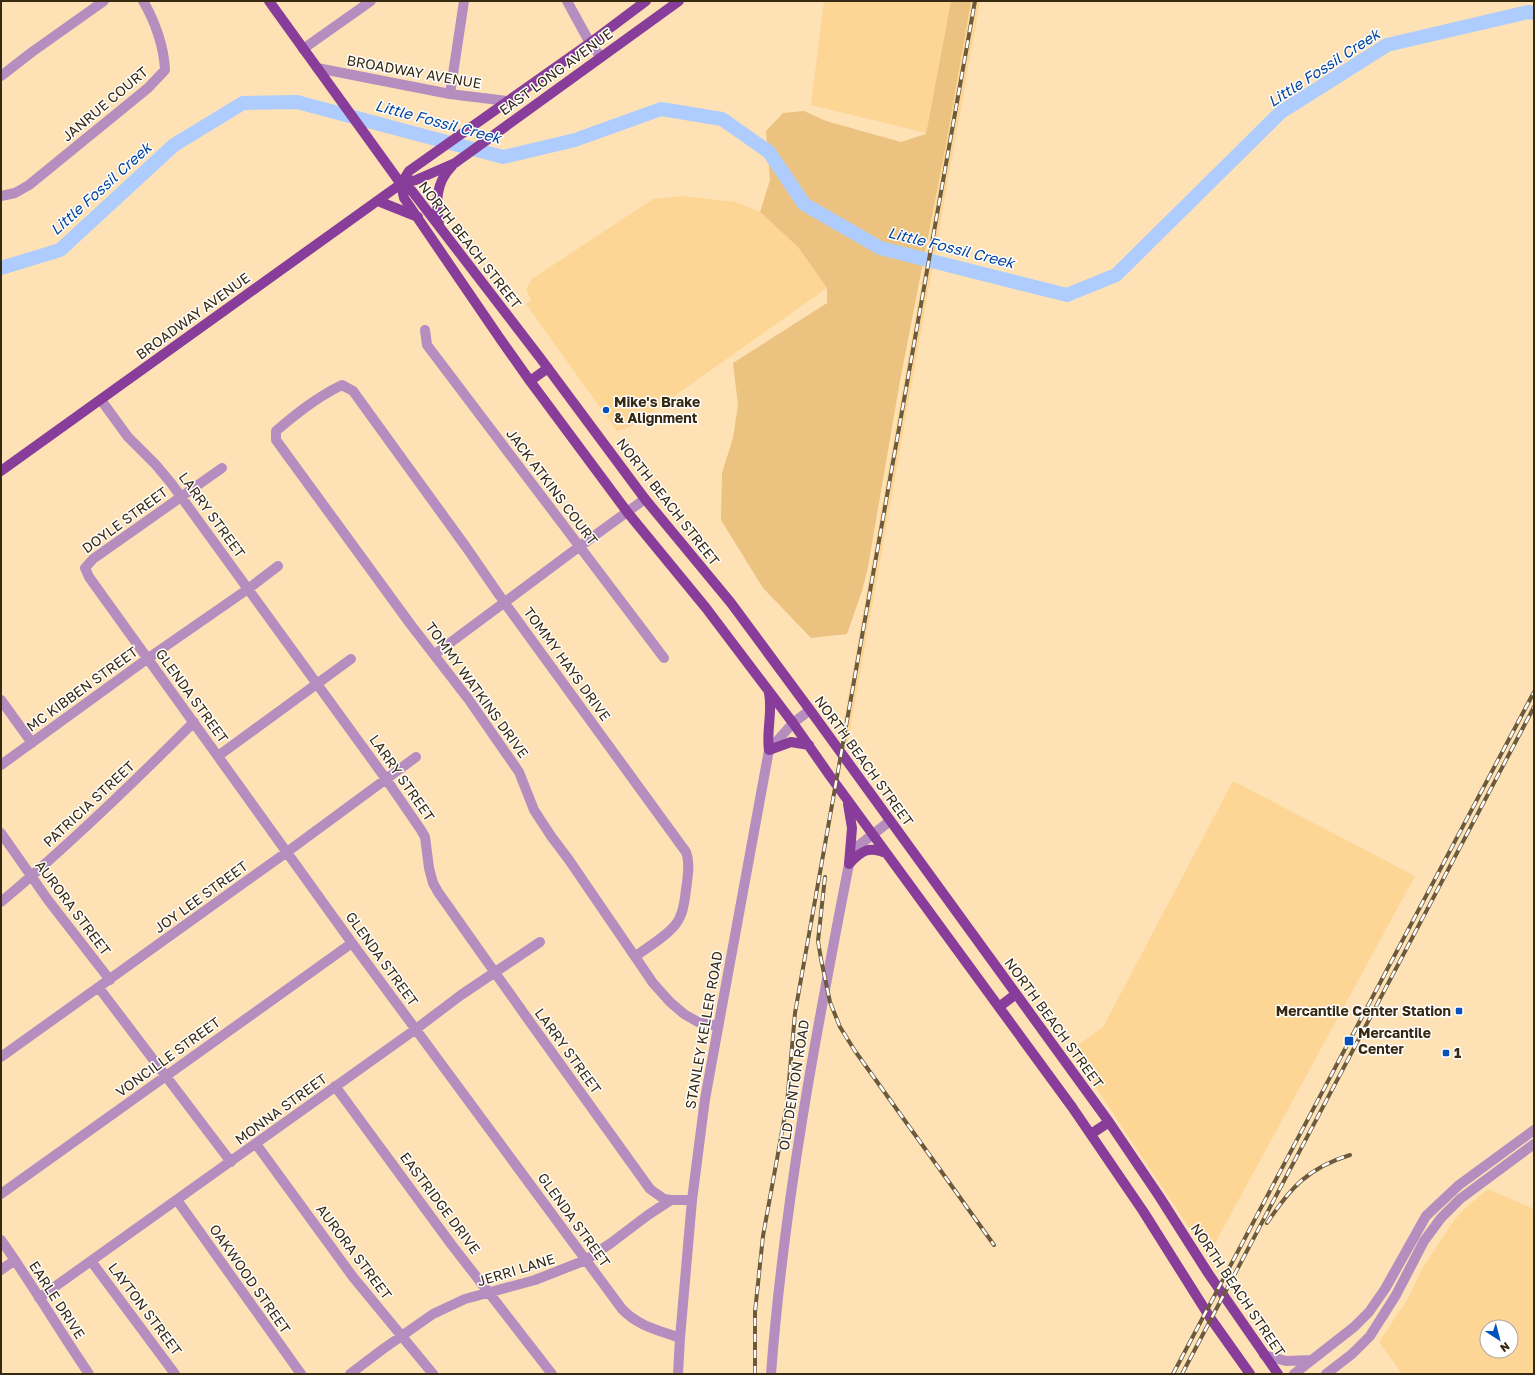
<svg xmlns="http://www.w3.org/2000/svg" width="1535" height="1375" font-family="'Golos Text',sans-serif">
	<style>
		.built { fill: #fdd595; fill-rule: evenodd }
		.green { fill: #ebc27f }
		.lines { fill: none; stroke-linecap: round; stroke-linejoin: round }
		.river { stroke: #aecdfe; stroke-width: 14 }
		.minor { stroke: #b58dbf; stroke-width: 10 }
		.major { stroke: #883d9a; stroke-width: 10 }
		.rail-casing { stroke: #6c5a3d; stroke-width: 4 }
		.rail { stroke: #fff; stroke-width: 2.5; stroke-dasharray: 8; stroke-linecap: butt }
		.poi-dot { fill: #0552bc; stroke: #fff; stroke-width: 1.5 }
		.labels { text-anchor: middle; stroke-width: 3; stroke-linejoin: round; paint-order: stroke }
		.street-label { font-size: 14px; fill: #372912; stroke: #fff }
		.poi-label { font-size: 14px; font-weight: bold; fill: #372912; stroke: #fff; text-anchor: start }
		.water-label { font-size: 15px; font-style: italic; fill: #04459f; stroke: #fff }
	</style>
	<rect width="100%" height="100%" fill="#fee2b5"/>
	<!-- built -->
	<path class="built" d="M824 1H951L926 133 811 105Z
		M971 1H980L847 747 841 738Z
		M683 196 736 202 760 212 798 247 827 288 632 426 617 431 526 304 531 300 526 289 532 279 653 199Z
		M1233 781 1415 876 1208 1256 1071 1050 1103 1027Z
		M1488 1189 1534 1209V1374H1402L1379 1342 1407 1300 1422 1269 1453 1222 1464 1209ZM1487 1327H1511V1351H1487Z"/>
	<!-- green -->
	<path class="green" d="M951 1H971L945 150 900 381 868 567 862 591 847 634 811 638 763 588 721 520 722 473 733 438 738 405 733 363 827 303V288L798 247 760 212 770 180 766 131 783 113 804 111 826 121 901 142 926 134Z"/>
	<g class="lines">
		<!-- river -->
		<path class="river" d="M1 268 60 250 174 145 243 103 297 102 503 157 575 140 661 109 722 119 769 152 804 204 880 248 1067 295 1116 275 1281 112 1387 45 1528 12 1534 13"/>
		<!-- minor -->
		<path class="minor" d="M567 1 590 43 601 57
			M303 49 371 1
			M317 68 450 94 507 101
			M1 76 32 52 104 1
			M450 94 464 1
			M1 196 15 193 29 185 148 88 165 70C164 47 155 21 143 1
			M425 330 427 345 664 658
			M101 400 128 437 156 465 171 483 386 779 421 830 425 837 429 868 433 883 438 892 525 1015 650 1189 664 1199 671 1200
			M222 468 93 559 85 568 89 577 352 943 622 1309C638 1326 658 1330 680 1338
			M435 654 572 552 645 499
			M1 700 32 743
			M218 756 351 659
			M1 765 147 659 248 589 278 566
			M1 833 48 900 110 980
			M1 902C68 846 132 784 194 722
			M636 956C649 946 674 932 680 917 685 907 685 894 687 883 688 873 690 862 686 852L504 602 466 547 353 391 342 385C317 397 296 414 276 431V440L411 625 469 700 519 772 534 810 551 836 569 860 653 983 670 1002 684 1014 698 1022 718 1026
			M99 988 231 1162
			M1 1057 287 852 416 757
			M335 1086 451 1244 552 1374
			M256 1144 353 1277 433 1374
			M1 1194 352 943
			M177 1200 301 1374
			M1 1240C32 1284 59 1330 89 1374
			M91 1261 175 1374
			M1 1270 15 1260
			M39 1298 416 1029 461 995 540 942
			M1264 1355 1286 1361 1312 1360
			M350 1374 383 1349 433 1314 465 1299 535 1280 586 1260 611 1243 648 1215 671 1200H692
			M678 1374 680 1338 692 1200 705 1099 769 750 793 723 810 710
			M771 1374C784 1202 816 1033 849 864L858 846 890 821
			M1294 1374 1354 1327 1369 1312 1385 1289 1426 1216 1459 1185 1534 1130
			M1326 1374 1352 1354 1370 1336 1396 1295 1424 1241 1441 1218 1460 1199 1534 1144"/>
		<!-- major -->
		<path class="major" d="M269 1 401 184 404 198 501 340 530 381 628 513 706 608 793 723 830 776 1072 1107 1143 1211 1211 1319 1250 1374
			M401 184 412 191 541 359 645 499 731 603 810 710 1109 1122 1159 1196 1208 1273 1278 1374
			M401 184 416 180 455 163 679 1
			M378 201 418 217
			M439 225C436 202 435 183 452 166
			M530 381 548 368
			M1 471 391 191 401 184 409 171 590 43 646 1
			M769 693C773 712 766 731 769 750L791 742 809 745
			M848 804 852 828 849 864
			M849 864C862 850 869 846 886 853
			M999 1007 1016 994
			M1091 1134 1109 1122"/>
		<defs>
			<path id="rail" d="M825 877 818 941 821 959 830 1002 840 1027 855 1051 994 1245
				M1267 1223C1291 1187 1308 1168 1350 1155
				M755 1374V1312L763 1236 787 1104 795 1013 975 1
				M1173 1374 1534 692
				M1182 1374 1534 707"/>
		</defs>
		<!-- rail casing -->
		<use href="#rail" class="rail-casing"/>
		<!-- rail -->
		<use href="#rail" class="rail"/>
	</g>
	<!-- markers -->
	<g class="poi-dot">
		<circle cx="606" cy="410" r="4"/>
		<rect x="1455" y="1007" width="8" height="8" rx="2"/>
		<rect x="1344" y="1036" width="10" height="10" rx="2"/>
		<rect x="1442" y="1049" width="8" height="8" rx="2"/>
	</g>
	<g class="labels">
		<!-- street labels -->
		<g class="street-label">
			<text transform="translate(414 72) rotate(10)" y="5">BROADWAY AVENUE</text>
			<text transform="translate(556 72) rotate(-36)" y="5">EAST LONG AVENUE</text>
			<text transform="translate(105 104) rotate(-40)" y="5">JANRUE COURT</text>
			<text transform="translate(470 245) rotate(52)" y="5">NORTH BEACH STREET</text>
			<text transform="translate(193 316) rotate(-36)" y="5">BROADWAY AVENUE</text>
			<text transform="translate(552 487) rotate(53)" y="5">JACK ATKINS COURT</text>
			<text transform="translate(668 502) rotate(52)" y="5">NORTH BEACH STREET</text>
			<text transform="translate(212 515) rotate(54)" y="5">LARRY STREET</text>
			<text transform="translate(125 520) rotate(-36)" y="5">DOYLE STREET</text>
			<text transform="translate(567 664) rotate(54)" y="5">TOMMY HAYS DRIVE</text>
			<text transform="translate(82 689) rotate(-36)" y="5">MC KIBBEN STREET</text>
			<text transform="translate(477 690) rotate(54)" y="5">TOMMY WATKINS DRIVE</text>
			<text transform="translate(192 696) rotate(54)" y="5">GLENDA STREET</text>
			<text transform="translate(864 761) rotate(54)" y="5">NORTH BEACH STREET</text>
			<text transform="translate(402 778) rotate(55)" y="5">LARRY STREET</text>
			<text transform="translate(89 804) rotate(-43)" y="5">PATRICIA STREET</text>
			<text transform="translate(201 897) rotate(-36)" y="5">JOY LEE STREET</text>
			<text transform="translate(73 908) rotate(53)" y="5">AURORA STREET</text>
			<text transform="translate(382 959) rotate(54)" y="5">GLENDA STREET</text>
			<text transform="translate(1054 1023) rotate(54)" y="5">NORTH BEACH STREET</text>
			<text transform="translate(704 1030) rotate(-80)" y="5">STANLEY KELLER ROAD</text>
			<text transform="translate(568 1051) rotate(54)" y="5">LARRY STREET</text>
			<text transform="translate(168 1057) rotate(-36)" y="5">VONCILLE STREET</text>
			<text transform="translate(794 1085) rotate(-81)" y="5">OLD DENTON ROAD</text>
			<text transform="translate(281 1109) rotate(-36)" y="5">MONNA STREET</text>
			<text transform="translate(440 1203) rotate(53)" y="5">EASTRIDGE DRIVE</text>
			<text transform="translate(574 1220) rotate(54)" y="5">GLENDA STREET</text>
			<text transform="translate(354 1252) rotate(53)" y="5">AURORA STREET</text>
			<text transform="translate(516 1270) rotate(-17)" y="5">JERRI LANE</text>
			<text transform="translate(250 1279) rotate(55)" y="5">OAKWOOD STREET</text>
			<text transform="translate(1238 1290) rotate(56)" y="5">NORTH BEACH STREET</text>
			<text transform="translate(57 1300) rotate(57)" y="5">EARLE DRIVE</text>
			<text transform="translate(145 1309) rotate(53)" y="5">LAYTON STREET</text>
		</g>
		<!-- poi labels -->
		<g class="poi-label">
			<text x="614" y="407">Mike's Brake<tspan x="614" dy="16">&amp; Alignment</tspan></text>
			<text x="1451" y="1016" text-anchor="end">Mercantile Center Station</text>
			<text x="1358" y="1038">Mercantile<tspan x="1358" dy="16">Center</tspan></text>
			<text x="1454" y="1058">1</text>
		</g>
		<!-- water labels -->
		<g class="water-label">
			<text transform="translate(1324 68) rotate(-33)" y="5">Little Fossil Creek</text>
			<text transform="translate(438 122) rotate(15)" y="5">Little Fossil Creek</text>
			<text transform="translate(101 189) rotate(-42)" y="5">Little Fossil Creek</text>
			<text transform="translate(951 248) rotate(14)" y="5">Little Fossil Creek</text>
		</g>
	</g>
	<!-- border -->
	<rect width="1535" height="1375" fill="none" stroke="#372912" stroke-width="4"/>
	<!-- north arrow -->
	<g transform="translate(1499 1339) rotate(144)"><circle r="19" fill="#ffffff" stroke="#afa9a0"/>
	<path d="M0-3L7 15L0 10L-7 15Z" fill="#0552bc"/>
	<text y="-6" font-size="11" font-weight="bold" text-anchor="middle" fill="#372912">N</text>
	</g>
</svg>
